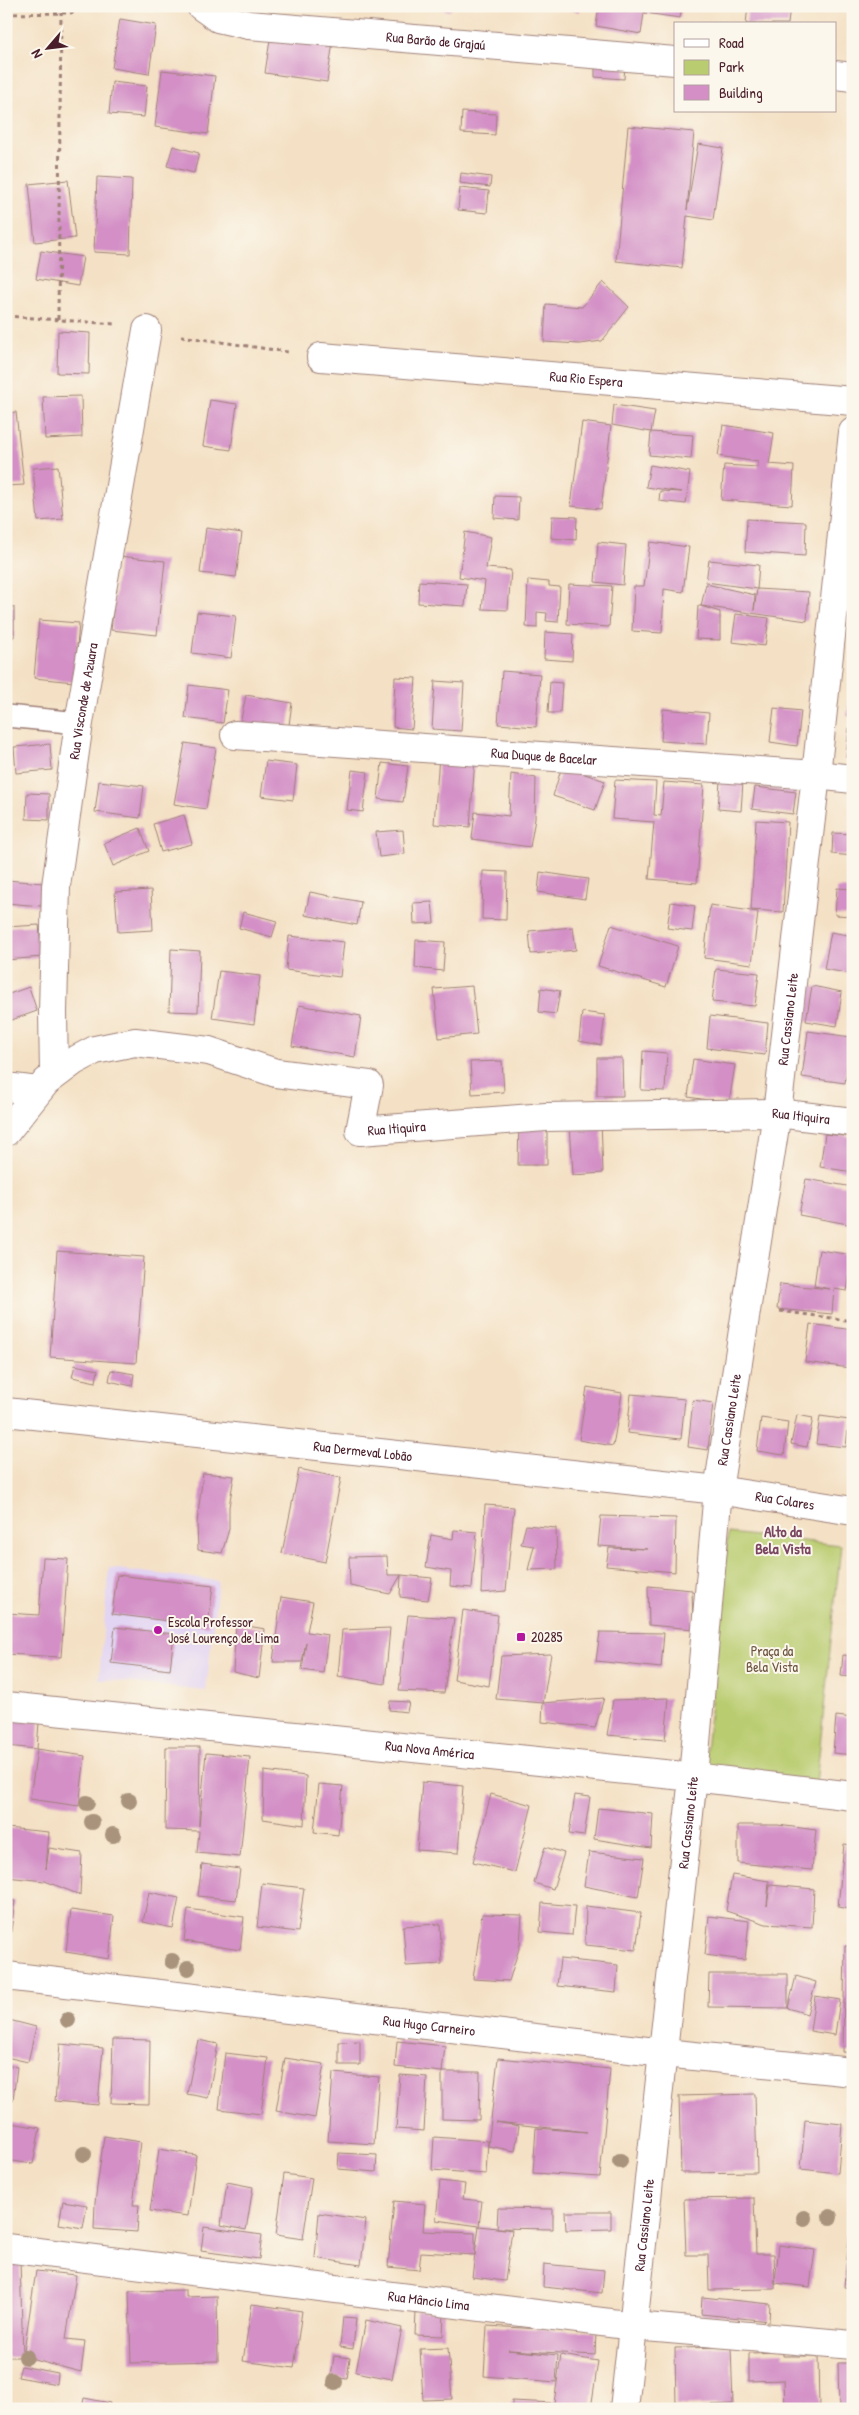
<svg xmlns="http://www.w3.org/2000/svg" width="859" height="2415" font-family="'Patrick Hand',sans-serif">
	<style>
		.built { fill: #e2d4f3 }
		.green { fill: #b9cc6f; stroke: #82764d }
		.building { fill: #d38fc6 }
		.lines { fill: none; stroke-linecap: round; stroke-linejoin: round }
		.service-casing { stroke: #9f8078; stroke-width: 24 }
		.minor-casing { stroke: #9f8078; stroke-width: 30 }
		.path { stroke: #9f8078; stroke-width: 3; stroke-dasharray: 4 4; stroke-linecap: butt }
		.service { stroke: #fff; stroke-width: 21 }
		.minor { stroke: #fff; stroke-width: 28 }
		.tree { fill: #a9937b }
		.poi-dot { fill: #b5179e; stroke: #fbf7ec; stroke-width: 2 }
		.labels { text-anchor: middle; stroke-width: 4; stroke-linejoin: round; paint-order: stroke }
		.street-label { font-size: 14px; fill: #4a1f2b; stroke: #fbf7ec }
		.poi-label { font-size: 14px; fill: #4a1f2b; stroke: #fbf7ec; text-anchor: start }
		.park-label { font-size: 14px; fill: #6b533f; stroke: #fbf7ec }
		.neighbourhood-label { font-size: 15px; font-weight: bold; fill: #7a4661; stroke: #fbf7ec }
	</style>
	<rect width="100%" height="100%" fill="#fbf7ec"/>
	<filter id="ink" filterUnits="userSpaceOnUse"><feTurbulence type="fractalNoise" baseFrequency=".02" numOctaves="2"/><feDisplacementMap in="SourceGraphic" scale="10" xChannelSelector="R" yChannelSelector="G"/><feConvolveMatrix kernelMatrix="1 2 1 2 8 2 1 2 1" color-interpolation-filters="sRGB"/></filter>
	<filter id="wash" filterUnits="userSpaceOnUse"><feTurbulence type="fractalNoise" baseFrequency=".0096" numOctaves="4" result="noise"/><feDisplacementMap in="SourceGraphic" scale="20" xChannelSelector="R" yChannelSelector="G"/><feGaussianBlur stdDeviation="1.12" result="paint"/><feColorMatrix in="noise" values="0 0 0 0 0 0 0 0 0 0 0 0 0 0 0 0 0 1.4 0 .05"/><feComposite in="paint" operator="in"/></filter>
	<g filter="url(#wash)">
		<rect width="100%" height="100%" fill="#f4e1c5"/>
		<!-- built -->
		<path class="built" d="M109 1568 218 1581 206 1691 99 1679Z"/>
		<!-- green -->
		<path class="green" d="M728 1533 841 1545 816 1784 704 1772Z"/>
		<g id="blocks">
			<!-- building -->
			<path class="building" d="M429 6H451L450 11Z
				M550 6H580V12Z
				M599 6H645L641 34 596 26Z
				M646 6H682L680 18 645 13Z
				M748 6H790L788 24H746Z
				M120 19 156 25 149 74 112 68Z
				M271 33 333 42 327 82 265 73Z
				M595 64 625 66 624 79 595 77Z
				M162 70 215 76 208 134 155 127Z
				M112 82 147 86 144 117 109 114Z
				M462 112 496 114 495 135 461 133Z
				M628 126 694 132 687 210 698 144 723 148 713 220 687 216 682 268 616 261Z
				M173 146 199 153 194 173 167 166Z
				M461 173 491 177 490 187 460 183Z
				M97 177 132 179 130 254 94 252Z
				M68 180 75 238 35 242 29 184Z
				M460 188 489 191 487 213 458 210Z
				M6 208H9L12 245H6Z
				M41 251 83 257 78 286 36 279Z
				M603 282 629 307 602 341 580 344 544 342 546 304 582 307Z
				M58 331 90 333 89 374 57 373Z
				M81 396 82 437 45 439 43 397Z
				M210 400 237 404 231 450 203 446Z
				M614 405 655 411 651 432 612 425Z
				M16 412 24 485 6 486V413Z
				M582 422 611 426 601 509 571 506Z
				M723 425 774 433 769 464 794 466 792 505 721 500 724 465 758 467V462L718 456Z
				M651 432 693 435 691 459 649 455Z
				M650 465 690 472 686 504 659 501 660 491 682 492 646 487Z
				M58 466 63 519 38 521 33 468Z
				M495 496 519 497 518 520 494 518Z
				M552 516 577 517 576 540 551 538Z
				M747 519 806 522 805 556 745 552Z
				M206 528 242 533 236 577 200 573Z
				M465 532 491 537 486 568 511 570 508 610 482 609 485 581 459 577Z
				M598 542 626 545 623 585 595 582Z
				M650 542 689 547 683 592 664 589 662 633 632 631 634 586H644Z
				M119 556 165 561 157 635 111 630Z
				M709 560 759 565 757 589 706 582Z
				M528 580 549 582V586L560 587 558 622 546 621 547 613 537 612V628L526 627Z
				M419 581 467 584 465 606 418 603Z
				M569 584 612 586 609 627 567 624Z
				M706 584 755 595 754 611 757 589 809 592 807 621 701 606 720 612V640L696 639 698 606H701Z
				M6 607H14V637H6Z
				M197 612 236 616 231 658 192 653Z
				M736 614 769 618 765 646 732 642Z
				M39 620 79 623 74 682 34 678Z
				M545 632 573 634 572 661 544 659Z
				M502 671 540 674 536 727 498 724Z
				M395 677 416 678 412 729 393 727Z
				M435 681 464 683 461 731 432 729Z
				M550 682 562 683 560 713H548Z
				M852 684H853V717L847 716Z
				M189 685 228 690 223 723 185 718Z
				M246 695 292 703 288 732 240 724Z
				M774 708 801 711 797 746 770 742Z
				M663 709 709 713 707 744 661 741Z
				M849 728H853V758L846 757Z
				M185 743 216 748 206 809 174 804Z
				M50 744 52 770 16 773 14 747Z
				M439 756 475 759 470 827 434 824Z
				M266 761 297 765 293 800 261 796Z
				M382 763 408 766 403 802 378 799Z
				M562 766 605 781 595 810 553 796Z
				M352 770 368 772 363 812 347 810Z
				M511 774 536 778 535 819 530 847 472 839 475 812 509 816Z
				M615 780 656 782 654 815 661 816 664 782 704 785 697 883 649 879 654 822 612 819Z
				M99 781 144 786 140 818 95 812Z
				M720 781 743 782 741 811 718 809Z
				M755 787 796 792 793 814 752 809Z
				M27 793 49 794V820L26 819Z
				M184 815 192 844 161 852 153 824Z
				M756 820 788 822 783 912 751 910Z
				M140 828 149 851 113 866 104 843Z
				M403 830 405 854 379 857 376 832Z
				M833 833 853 834V856L832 854Z
				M483 871 507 872 506 920 482 919Z
				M540 872 588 879 585 899 538 892Z
				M6 880 43 883 41 906 6 903Z
				M837 888 853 889V916L835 915Z
				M151 890 153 930 118 932 115 892Z
				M310 892 361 902 357 925 305 915Z
				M432 902 434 923 414 924 413 903Z
				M671 902 695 906 692 931 667 928Z
				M710 905 758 912 752 964 704 958Z
				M243 912 277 921 272 937 239 928Z
				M39 925 42 957 6 960V927Z
				M611 925 678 946 666 987 598 966Z
				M573 927 576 950 531 954 529 931Z
				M831 932 853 936 852 974 824 969Z
				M289 936 344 942 340 977 286 970Z
				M416 940 445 942 443 971 415 968Z
				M171 949 200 951 198 1012 169 1011Z
				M716 969 759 973 755 1006 712 1002Z
				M219 971 260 976 254 1024 212 1018Z
				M472 986 477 1034 439 1038 434 989Z
				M812 986 842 992 837 1026 806 1021Z
				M29 987 37 1011 6 1022V995Z
				M541 988 560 991 556 1014 539 1012Z
				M299 1005 361 1016 355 1057 292 1046Z
				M582 1012 605 1015 601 1045 579 1041Z
				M710 1016 768 1023 765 1055 707 1048Z
				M808 1031 851 1037 845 1083 802 1077Z
				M643 1051 667 1053 665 1091 641 1090Z
				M597 1058H622L623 1096H597Z
				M693 1059 735 1065 729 1103 688 1097Z
				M502 1061 504 1092 472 1094 470 1062Z
				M519 1121 547 1122V1165H518Z
				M601 1121 603 1173 573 1175 570 1123Z
				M825 1134 853 1137V1172L820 1167Z
				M806 1179 853 1187V1225L799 1215Z
				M819 1250 853 1255 847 1291 834 1289 832 1314 777 1309 780 1284 830 1289 814 1286Z
				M57 1251 144 1257 136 1363 50 1357Z
				M810 1324 853 1330 850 1368 805 1362Z
				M75 1365 98 1370 96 1382 72 1377Z
				M111 1370 134 1374 132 1386 109 1381Z
				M587 1387 622 1393 613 1446 579 1440Z
				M631 1394 685 1399 681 1439 627 1433Z
				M693 1400 713 1403 708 1450 688 1447Z
				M797 1415 813 1418 807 1447 791 1444Z
				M820 1416 849 1420 846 1447 816 1444Z
				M761 1418 788 1422 784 1455 757 1451Z
				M299 1469 341 1478 325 1562 282 1553Z
				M203 1473 234 1476 229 1507V1529L222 1553 198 1550 197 1523Z
				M485 1505 514 1507 506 1591 481 1593Z
				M601 1516 676 1518 675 1572 606 1566 609 1548 648 1549 598 1546Z
				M526 1525 556 1528 557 1569 528 1570 534 1546 521 1544Z
				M454 1530 477 1532 472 1588 450 1586 451 1571 426 1567 431 1535 453 1539Z
				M387 1556 388 1575H401L432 1578 428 1600 400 1597 401 1575 390 1594 350 1586 349 1557Z
				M43 1558 68 1559 61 1657 6 1654V1613L39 1615Z
				M117 1575 213 1586 208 1626 112 1614Z
				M648 1586 692 1590 693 1629 649 1625Z
				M281 1597 313 1602 307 1632 328 1635 323 1673 302 1670 306 1642 302 1662H273Z
				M463 1610 498 1615 489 1686 454 1680Z
				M408 1615 454 1618 444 1693 399 1691Z
				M236 1624 265 1629 259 1678 233 1672Z
				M115 1627 174 1634 170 1670 111 1663Z
				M390 1628 385 1684 338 1676 342 1630Z
				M600 1632 664 1633 661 1668 596 1661Z
				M551 1654 543 1703 496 1699 501 1656Z
				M843 1655 853 1656V1677L841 1676Z
				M604 1698 595 1728 542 1722 543 1703Z
				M669 1698 665 1740 607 1735 613 1700Z
				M390 1701 409 1702 407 1712 389 1710Z
				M836 1716 853 1718V1755L833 1753Z
				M6 1719 39 1722 37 1749 6 1746Z
				M166 1747H200L199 1826 206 1753 250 1757 240 1857 197 1853 199 1831 165 1830Z
				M37 1749 85 1756 79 1806 30 1799Z
				M264 1771 306 1776 304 1825 263 1819Z
				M422 1782 463 1786 458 1853 417 1850Z
				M319 1784 343 1786 338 1835 314 1832Z
				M491 1794 532 1805 515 1872 473 1862Z
				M575 1795 590 1797 584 1836 569 1834Z
				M598 1808 653 1814 651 1848 594 1839Z
				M738 1825H778L816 1830 812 1870 738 1863Z
				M6 1828 49 1832 46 1869 49 1848 82 1853 80 1895 45 1881 6 1877Z
				M844 1844 853 1845V1910L838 1907Z
				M545 1847 564 1853 553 1889 534 1883Z
				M589 1852 644 1858 638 1897 584 1886Z
				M202 1864 240 1869 236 1900 198 1896Z
				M732 1875 769 1881 767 1906 770 1885 814 1889 812 1927 766 1924 726 1911Z
				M262 1883 304 1888 298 1932 257 1927Z
				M149 1892 179 1898 173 1928 143 1922Z
				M6 1900 15 1901 9 1946H6Z
				M542 1903 575 1906 572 1935 540 1932Z
				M586 1906 641 1913 636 1950 585 1945Z
				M188 1909 244 1917 240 1950 184 1941Z
				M71 1910 114 1916 109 1959 66 1952Z
				M482 1914 522 1915 520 1945 509 1981 473 1979Z
				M709 1916 749 1921 745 1960 705 1955Z
				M440 1924 442 1964 406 1966 403 1926Z
				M845 1946H853V2053L843 2052Z
				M560 1959 618 1965 616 1992 557 1986Z
				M709 1974H788V2008L796 1976 816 1982 807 2014 788 2008 708 2007Z
				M815 1996 840 2000 835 2035 810 2031Z
				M9 2020 36 2027 28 2062 6 2057Z
				M113 2039 150 2040 149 2104 111 2103Z
				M198 2040 218 2044 208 2098 187 2094Z
				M360 2041V2065H339V2042Z
				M397 2041 445 2046 442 2072 395 2067Z
				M60 2044 103 2048 98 2105 55 2101Z
				M225 2053 268 2058 261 2114 219 2109Z
				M285 2058 324 2064 315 2118 276 2111Z
				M498 2058 610 2069 600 2177 533 2173 536 2128 587 2132 496 2122 519 2126 515 2151 488 2146Z
				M6 2065 17 2067 13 2100 6 2099Z
				M442 2072H480L479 2120 442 2119Z
				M333 2073 379 2077 374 2144 328 2141Z
				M400 2075 427 2077 424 2131 396 2129Z
				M755 2094 757 2172 681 2173 679 2096Z
				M805 2120 842 2124 838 2173 801 2169Z
				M6 2122 40 2128 33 2164 6 2160Z
				M104 2136 141 2142 133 2205H139L137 2232 94 2229 95 2202Z
				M434 2137 488 2141 486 2174 432 2170Z
				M159 2149 196 2155 188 2216 150 2211Z
				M339 2153 377 2155 376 2172 338 2169Z
				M284 2174 312 2178 303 2239 276 2235Z
				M440 2181 465 2184 463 2199 482 2201 479 2226 497 2228 498 2208 553 2209V2229L497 2228 512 2230 505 2281 472 2277 475 2255 421 2252 419 2270 388 2267 394 2201 425 2204 423 2231 475 2233V2255L479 2226 436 2220Z
				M227 2182 253 2187 246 2230 221 2225Z
				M754 2198 756 2254H774L775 2283 779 2245 815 2250 810 2287 775 2283V2289L709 2290 708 2255H686L684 2199Z
				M63 2201 87 2205 83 2228 59 2224Z
				M565 2212H611V2229L566 2230Z
				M319 2213 366 2220 361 2265 315 2258Z
				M204 2227 262 2235 259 2259 201 2251Z
				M849 2237H853V2288L844 2287Z
				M20 2260 23 2357 36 2271 76 2275 66 2339 85 2341 81 2372 23 2357H6V2261Z
				M544 2264 604 2270 602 2293 543 2287Z
				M186 2290V2297L217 2296 218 2361 131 2363 129 2291Z
				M702 2297 770 2304 769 2321 701 2314Z
				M252 2304 302 2311 294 2368 243 2361Z
				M416 2311 444 2312 443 2336 415 2335Z
				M343 2317 356 2318 353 2349 340 2347Z
				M366 2320 402 2328 392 2379 356 2372Z
				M487 2326 596 2332 595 2355 508 2350 558 2355 556 2382 484 2376Z
				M731 2347 733 2404 676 2406 675 2348Z
				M448 2348 452 2399 423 2400 420 2349Z
				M783 2352V2356H818L819 2409H785L784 2380 749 2381V2353Z
				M561 2355 598 2361 591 2409 564 2405V2409H512V2401L554 2403Z
				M334 2356 350 2358 347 2379 331 2377Z
				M838 2363H853V2409H839Z
				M21 2366 58 2373 57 2384 18 2377Z
				M84 2398 110 2403 109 2409H82Z"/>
		</g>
	</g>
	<g filter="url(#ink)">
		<use href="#blocks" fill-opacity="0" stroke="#9f8078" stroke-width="1"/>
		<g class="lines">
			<defs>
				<path id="service" d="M6 716 79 723"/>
				<g id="minor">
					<path id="s1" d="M201 6 218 18 249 25 675 61"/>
					<path d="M835 75 853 77"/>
					<path id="s2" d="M321 357 853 401"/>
					<path id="s3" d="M235 735 816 775 853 779"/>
					<path id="s4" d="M54 1075 53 1012 56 886 79 723 147 330"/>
					<path d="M6 1087 38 1091"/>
					<path id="s5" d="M6 1132 46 1082 74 1061 95 1050 135 1042 209 1051 276 1073 369 1085 360 1131 546 1117 777 1113 853 1122"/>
					<path id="s6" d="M6 1412 718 1490 853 1511"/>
					<path id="s7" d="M6 1706 693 1777 853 1796"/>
					<path id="s8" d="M6 1976 664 2053 853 2072"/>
					<path id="s9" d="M6 2248 634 2326 853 2345"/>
					<path id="s10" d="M624 2409 693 1777 718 1490 777 1113 816 775 853 432"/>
				</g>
			</defs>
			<!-- service casing -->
			<use href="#service" class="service-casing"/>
			<!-- minor casing -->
			<use href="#minor" class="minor-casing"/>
			<!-- path -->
			<path class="path" d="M6 14 70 13 97 6
				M6 316 115 324
				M58 319 61 13
				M181 336 288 352
				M780 1311 853 1321"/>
			<!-- service -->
			<use href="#service" class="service"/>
			<!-- minor -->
			<use href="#minor" class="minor"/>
		</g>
		<!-- trees -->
		<g class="tree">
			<circle cx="129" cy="1801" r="8"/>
			<circle cx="87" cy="1803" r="8"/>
			<circle cx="92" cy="1822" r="8"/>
			<circle cx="113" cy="1835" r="8"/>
			<circle cx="172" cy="1961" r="8"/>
			<circle cx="188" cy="1968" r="8"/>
			<circle cx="68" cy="2020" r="8"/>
			<circle cx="84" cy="2154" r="8"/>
			<circle cx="620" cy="2161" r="8"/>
			<circle cx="830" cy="2217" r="8"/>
			<circle cx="804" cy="2218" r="8"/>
			<circle cx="26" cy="2357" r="8"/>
			<circle cx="335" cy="2382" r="8"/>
		</g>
	</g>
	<!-- markers -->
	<g class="poi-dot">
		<circle cx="158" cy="1630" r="5"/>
		<rect x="516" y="1632" width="10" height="10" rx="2.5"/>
	</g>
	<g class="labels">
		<!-- street labels -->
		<g class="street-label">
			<text dy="5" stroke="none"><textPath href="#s1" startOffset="240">Rua Barão de Grajaú</textPath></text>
			<text dy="5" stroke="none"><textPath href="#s2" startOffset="266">Rua Rio Espera</textPath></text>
			<text dy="5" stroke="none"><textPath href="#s4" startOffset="376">Rua Visconde de Azuara</textPath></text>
			<text dy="5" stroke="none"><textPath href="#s3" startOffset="310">Rua Duque de Bacelar</textPath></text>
			<text dy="5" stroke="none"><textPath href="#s10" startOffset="1400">Rua Cassiano Leite</textPath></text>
			<text dy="5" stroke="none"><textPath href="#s5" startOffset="891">Rua Itiquira</textPath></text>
			<text dy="5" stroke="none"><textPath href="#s5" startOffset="486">Rua Itiquira</textPath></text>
			<text dy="5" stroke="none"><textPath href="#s10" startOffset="995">Rua Cassiano Leite</textPath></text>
			<text dy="5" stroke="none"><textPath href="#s6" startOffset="359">Rua Dermeval Lobão</textPath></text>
			<text dy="5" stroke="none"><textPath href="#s6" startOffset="784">Rua Colares</textPath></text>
			<text dy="5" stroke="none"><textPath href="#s7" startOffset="426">Rua Nova América</textPath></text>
			<text dy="5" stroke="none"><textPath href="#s10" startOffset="590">Rua Cassiano Leite</textPath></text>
			<text dy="5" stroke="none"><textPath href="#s8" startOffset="426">Rua Hugo Carneiro</textPath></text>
			<text dy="5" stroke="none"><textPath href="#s10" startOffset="185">Rua Cassiano Leite</textPath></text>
			<text dy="5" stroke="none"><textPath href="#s9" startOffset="426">Rua Mâncio Lima</textPath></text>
		</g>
		<!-- poi labels -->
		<g class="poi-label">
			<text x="168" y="1627">Escola Professor<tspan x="168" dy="16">José Lourenço de Lima</tspan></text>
			<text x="531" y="1642">20285</text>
		</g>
		<!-- park labels -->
		<g class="park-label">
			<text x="772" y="1656">Praça da<tspan x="772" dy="16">Bela Vista</tspan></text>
		</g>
		<!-- neighbourhood labels -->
		<g class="neighbourhood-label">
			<text x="783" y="1537">Alto da<tspan x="783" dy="17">Bela Vista</tspan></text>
		</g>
	</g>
	<!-- margin -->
	<rect width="859" height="2415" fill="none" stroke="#fbf7ec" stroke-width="25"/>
	<!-- legend -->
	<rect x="674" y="22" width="162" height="90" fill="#fbf7ec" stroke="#b4a19f"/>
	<rect x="684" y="39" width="25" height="8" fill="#ffffff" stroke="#b4a19f"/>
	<text x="719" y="48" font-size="15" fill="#4a1f2b">Road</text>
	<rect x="684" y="60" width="25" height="15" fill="#b9cc6f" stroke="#b4a19f"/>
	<text x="719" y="72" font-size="15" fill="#4a1f2b">Park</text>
	<rect x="684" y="85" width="25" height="15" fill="#d38fc6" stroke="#b4a19f"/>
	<text x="719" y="98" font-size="15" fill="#4a1f2b">Building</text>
	<!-- north arrow -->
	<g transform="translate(48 48) rotate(242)" stroke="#fbf7ec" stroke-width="4" paint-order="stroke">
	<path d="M0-4L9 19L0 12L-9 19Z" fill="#4a1f2b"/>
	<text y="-8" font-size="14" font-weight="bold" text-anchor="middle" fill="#4a1f2b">N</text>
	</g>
</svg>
